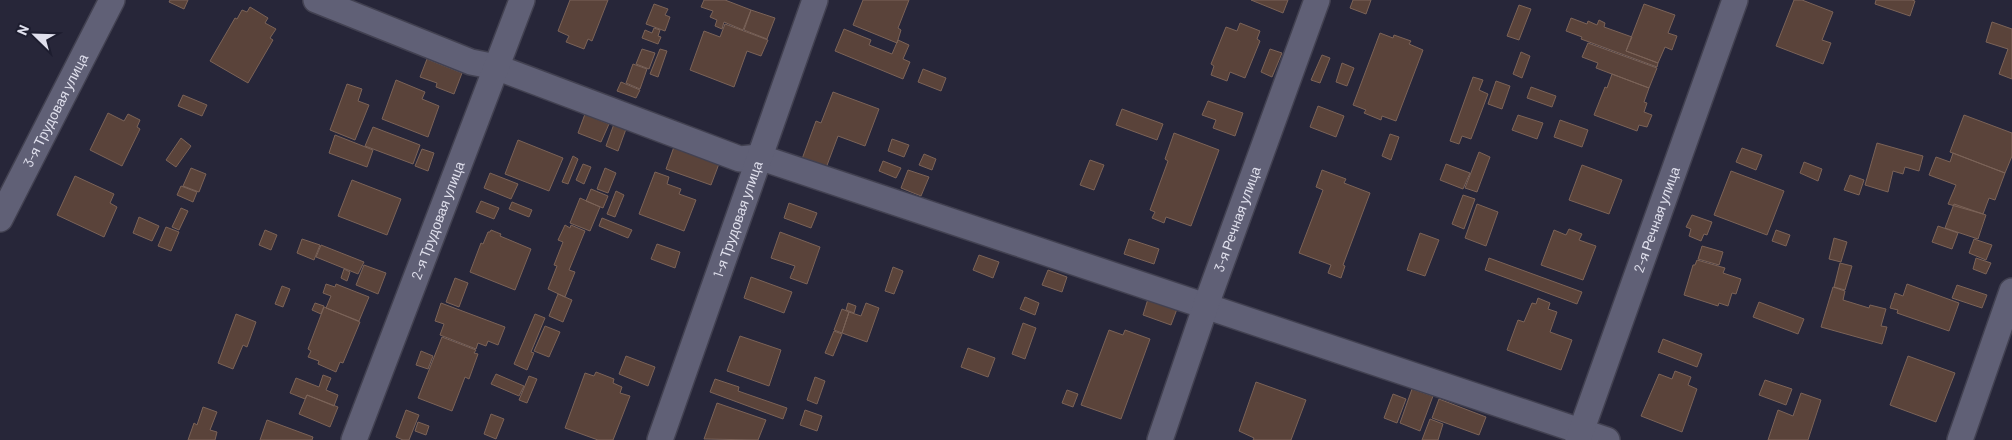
<svg xmlns="http://www.w3.org/2000/svg" width="2012" height="440" font-family="Barlow,sans-serif">
	<style>
		.building { fill: #5a433a; stroke: #7b6358 }
		.lines { fill: none; stroke-linecap: round; stroke-linejoin: round }
		.minor-casing { stroke: #424151; stroke-width: 28 }
		.minor { stroke: #606076; stroke-width: 25 }
		.labels { text-anchor: middle; stroke-width: 5; stroke-linejoin: round; paint-order: stroke }
		.street-label { font-size: 14px; fill: #e0e0ed; stroke: #1d1d2f }
	</style>
	<rect width="100%" height="100%" fill="#272639"/>
	<!-- building -->
	<path class="building" d="M170 0H188L184 9 169 2Z
		M570 0H608L592 41 588 39 584 49 566 42 569 36 558 31Z
		M704 0H725L751 10 743 30 724 22 722 29 715 26 717 20 710 17 713 11 701 7Z
		M863 0H909L898 28 901 30 897 43 853 25Z
		M1251 0H1288L1283 13Z
		M1353 0H1371L1366 14 1350 8Z
		M1794 0H1802L1833 12 1822 40 1831 43 1823 64 1776 46Z
		M1876 0H1912L1915 1 1910 16 1875 4Z
		M654 4 668 9 665 15 670 17 665 31 646 24Z
		M1644 4 1675 15 1668 33 1677 36 1672 50 1665 47 1658 63 1626 51Z
		M1519 5 1531 9 1519 40 1507 36Z
		M250 7 268 18 265 23 276 29 270 38 273 40 248 83 210 61 235 18 237 19 242 10 247 12Z
		M751 10 775 18 767 39 744 30Z
		M1571 18 1587 24 1588 21 1597 25 1599 20 1605 23 1604 27 1632 37 1626 51 1658 63 1657 67 1581 39 1582 37 1566 31Z
		M1992 22 2012 29V79L1999 74 2008 49 1986 42Z
		M1240 23 1260 31 1257 39 1260 41 1245 78 1230 72 1227 81 1211 75 1214 66 1211 64 1226 27 1237 31Z
		M725 24 768 40 761 56 747 51 734 87 690 70 704 31 720 37Z
		M654 28 660 30 658 36 661 37 658 44 642 38 645 30 652 33Z
		M844 29 871 40 869 45 892 54 898 40 909 45 903 59 910 62 903 79 835 51Z
		M1380 33 1393 38 1394 35 1411 41 1409 44 1423 50 1396 121 1382 116 1381 120 1364 113 1366 110 1353 105Z
		M1588 43 1657 68 1649 88 1596 68 1598 63 1582 57Z
		M642 49 655 53 649 69 636 64Z
		M660 49 667 51 658 77 650 74Z
		M1270 49 1282 53 1272 77 1261 72Z
		M1521 52 1530 56 1522 78 1513 74Z
		M1322 55 1330 58 1320 83 1311 80Z
		M427 59 462 73 454 94 436 87 437 83 420 77Z
		M1342 63 1354 68 1347 86 1336 82Z
		M633 64 647 69 640 89 626 83Z
		M923 69 946 78 941 91 918 82Z
		M1612 74 1649 88 1644 102 1647 103 1644 112 1652 115 1647 127 1639 125 1637 131 1594 115 1605 87 1607 88Z
		M1473 77 1483 80 1479 90 1488 94 1471 139 1462 136 1459 144 1450 141Z
		M396 80 425 92 422 99 439 106 428 137 382 119Z
		M1496 81 1510 86 1502 109 1488 104Z
		M621 82 640 90 636 98 617 91Z
		M347 84 362 89 358 101 369 105 355 140 330 130Z
		M1531 87 1556 96 1552 107 1527 98Z
		M833 92 879 109 865 146 838 136 826 168 802 159 816 121 821 123Z
		M183 95 207 105 202 116 178 106Z
		M1208 101 1243 113 1235 136 1213 128 1216 120 1202 115Z
		M1318 106 1344 116 1336 137 1310 127Z
		M1122 109 1163 124 1157 140 1116 125Z
		M108 113 124 121 128 114 140 120 137 127 140 129 122 166 90 150Z
		M585 114 609 124 601 142 578 133Z
		M1518 115 1543 123 1537 139 1512 130Z
		M1964 115 2012 133V156L2005 173 1950 152Z
		M1560 120 1588 130 1582 147 1554 137Z
		M614 124 626 129 618 151 606 146Z
		M373 127 420 145 413 164 365 146Z
		M1174 133 1219 150 1191 226 1166 217 1164 223 1152 218 1155 212 1150 210 1168 161 1165 159Z
		M1390 134 1399 137 1391 160 1382 156Z
		M335 135 373 150 367 167 329 153Z
		M181 138 191 146 176 167 166 160Z
		M892 139 909 145 904 157 888 151Z
		M518 140 563 158 549 191 505 174Z
		M1877 143 1923 156 1919 171 1905 167 1903 174 1893 171 1888 192 1865 185Z
		M675 144 720 161 711 185 666 169Z
		M1742 148 1762 155 1756 170 1736 162Z
		M422 149 434 153 428 171 415 166Z
		M1479 152 1490 157 1477 192 1465 188Z
		M1953 153 2005 173 1995 200 1989 198 1983 214 1948 204 1956 185 1929 175 1936 157 1950 162Z
		M924 154 936 159 932 170 919 165Z
		M573 156 578 159 568 184 562 182Z
		M1090 160 1104 165 1094 190 1080 185Z
		M883 161 901 168 896 178 879 171Z
		M1804 162 1822 169 1818 181 1800 173Z
		M583 164 591 167 584 184 576 180Z
		M1446 164 1470 173 1463 189 1440 180Z
		M1582 165 1622 180 1609 214 1569 200Z
		M191 168 206 174 199 192 183 186Z
		M605 168 616 173 608 193 597 189Z
		M908 170 929 177 921 196 901 188Z
		M1322 170 1346 179 1344 183 1370 193 1343 265 1345 266 1341 278 1328 273 1331 265 1299 253 1323 190 1316 187Z
		M1731 171 1784 191 1767 235 1714 215Z
		M655 172 669 177 667 184 681 189 679 194 696 200 684 231 639 214Z
		M490 173 518 184 511 199 484 188Z
		M1850 175 1864 180 1859 195 1844 190Z
		M75 176 114 194 110 203 117 207 104 237 57 215Z
		M352 180 401 199 387 235 338 216Z
		M181 186 197 192 193 202 177 195Z
		M591 189 608 196 603 208 586 201Z
		M616 191 624 195 615 217 607 214Z
		M1463 195 1475 199 1464 229 1452 224Z
		M580 198 600 207 590 231 570 223Z
		M481 201 499 208 494 219 476 212Z
		M512 202 532 210 529 217 509 209Z
		M789 203 817 213 811 228 784 218Z
		M1477 204 1498 212 1486 246 1465 238Z
		M1954 204 1986 215 1978 239 1945 228Z
		M181 208 188 211 179 230 172 227Z
		M1692 215 1712 222 1707 235 1704 234 1701 241 1689 236 1691 229 1686 227Z
		M139 217 159 226 152 241 133 233Z
		M602 218 632 230 628 238 599 226Z
		M565 225 570 228 571 225 585 231 569 270 575 272 565 297 548 289 557 266 554 265 563 242 558 240Z
		M1938 226 1958 233 1952 249 1932 242Z
		M166 227 179 232 171 251 158 246Z
		M1569 229 1582 234 1579 240 1596 246 1583 280 1541 265 1554 230 1566 235Z
		M265 230 277 235 271 250 259 245Z
		M491 230 501 234 500 236 531 249 515 290 470 272 481 243 483 244 488 232H490Z
		M1776 230 1790 235 1786 246 1772 241Z
		M780 232 820 247 807 284 790 278 795 266 771 258Z
		M1420 233 1439 240 1425 276 1407 270Z
		M1834 238 1847 242 1841 262 1829 259Z
		M302 239 320 245 314 260 297 253Z
		M1129 239 1159 249 1154 264 1124 254Z
		M1974 239 1992 245 1986 260 1969 253Z
		M657 244 680 252 675 268 651 259Z
		M321 245 364 262 358 274 316 257Z
		M1702 246 1723 252 1719 265 1698 259Z
		M979 255 999 262 993 278 973 270Z
		M1489 258 1582 292 1577 304 1485 270Z
		M1976 258 1991 263 1986 274 1973 269Z
		M1697 260 1725 268 1723 273 1741 279 1736 294 1732 293 1728 306 1719 303 1718 306 1684 295 1693 265H1695Z
		M1840 263 1852 266 1845 290 1834 287Z
		M364 265 386 273 378 294 356 285Z
		M893 267 903 271 894 294 885 291Z
		M344 269 350 272 347 281 341 278Z
		M1048 270 1067 277 1062 292 1042 285Z
		M751 277 792 292 784 313 744 298Z
		M455 278 468 283 459 307 446 302Z
		M326 284 335 287 336 284 369 297 359 321 326 308 331 296 323 293Z
		M1907 284 1959 303 1949 331 1897 313 1898 310 1890 308 1895 293 1903 296Z
		M1957 285 1987 295 1982 308 1952 298Z
		M282 286 290 289 283 307 275 304Z
		M1833 287 1845 291 1843 300 1869 308 1870 305 1886 309 1881 326 1887 327 1882 344 1821 327Z
		M558 294 572 300 563 322 549 316Z
		M1025 297 1039 303 1035 315 1020 309Z
		M1538 298 1550 303 1548 309 1557 312 1550 332 1572 340 1561 370 1507 350 1518 320 1524 322 1532 303 1536 304Z
		M1148 299 1177 309 1171 325 1143 315Z
		M1759 302 1804 319 1798 334 1753 317Z
		M315 303 324 306 321 314 312 310Z
		M441 303 505 327 498 345 488 341 486 346 478 343 476 349 440 335 444 324 435 321Z
		M848 303 856 306 854 313 846 310Z
		M866 303 879 308 867 342 842 333 849 312 861 316Z
		M324 307 360 322 343 363 340 362 336 372 318 364 319 361 308 357 311 351 308 349Z
		M842 309 849 312 842 333 834 330Z
		M236 314 256 322 247 347 243 345 233 369 218 363Z
		M535 314 545 318 531 352 534 353 527 370 514 364Z
		M1023 323 1036 328 1025 359 1012 354Z
		M545 326 560 332 549 357 534 351Z
		M1109 330 1123 335 1125 330 1150 339 1121 419 1081 405Z
		M834 331 842 334 833 356 825 353Z
		M740 336 781 350 769 386 727 371Z
		M442 337 476 350 474 353 478 354 469 379 465 377 452 411 418 398Z
		M1663 339 1702 354 1697 367 1658 352Z
		M968 348 995 358 988 377 961 367Z
		M421 351 433 356 428 369 416 365Z
		M626 356 655 367 648 386 619 374Z
		M1908 356 1955 373 1936 422 1890 405Z
		M1675 371 1691 377 1688 385 1697 389 1682 432 1641 416 1659 374 1672 379Z
		M596 372 614 379 613 383 622 387 620 393 630 396 613 440H598L565 428 585 373 594 376Z
		M496 374 524 386 519 396 491 384Z
		M323 375 331 378 326 390 338 395 334 406 307 395 305 399 290 393 296 378 319 387Z
		M529 376 537 379 527 403 519 400Z
		M815 377 825 381 817 404 807 400Z
		M715 379 739 387 738 391 787 408 783 419 710 392Z
		M1765 380 1792 389 1786 405 1759 395Z
		M1256 382 1306 400 1291 440H1253L1254 438 1239 431Z
		M1412 389 1433 396 1420 431 1400 423Z
		M1067 390 1078 394 1073 407 1062 403Z
		M1801 393 1821 400 1808 440H1768L1778 410 1793 416Z
		M1393 394 1406 399 1397 423 1384 418Z
		M307 395 338 407 330 427 299 414Z
		M1439 399 1486 417 1479 435 1432 418Z
		M717 403 766 420 758 440 704 439Z
		M203 407 217 412 210 430 217 432 215 440H188L194 423 197 425Z
		M406 410 419 415 409 440H403L396 437Z
		M805 410 822 416 817 431 800 425Z
		M491 414 504 419 496 439 484 434Z
		M1430 419 1443 424 1438 440H1422Z
		M267 420 313 437 312 440H260Z
		M418 422 429 426 426 435 415 431Z"/>
	<g class="lines">
		<defs>
			<g id="minor">
				<path d="M316 0 471 62 496 67 740 159 759 157 1607 440"/>
				<path id="s1" d="M0 219 112 0"/>
				<path id="s2" d="M354 440 522 0"/>
				<path id="s3" d="M660 440 815 0"/>
				<path id="s4" d="M1160 440 1206 305 1317 0"/>
				<path id="s5" d="M1578 440 1735 0"/>
				<path d="M1960 440 2012 291"/>
			</g>
		</defs>
		<!-- minor casing -->
		<use href="#minor" class="minor-casing"/>
		<!-- minor -->
		<use href="#minor" class="minor"/>
	</g>
	<g class="labels">
		<!-- street labels -->
		<g class="street-label">
			<text dy="5" stroke="none"><textPath href="#s1" startOffset="122">3-я Трудовая улица</textPath></text>
			<text dy="5" stroke="none"><textPath href="#s4" startOffset="234">3-я Речная улица</textPath></text>
			<text dy="5" stroke="none"><textPath href="#s2" startOffset="235">2-я Трудовая улица</textPath></text>
			<text dy="5" stroke="none"><textPath href="#s3" startOffset="234">1-я Трудовая улица</textPath></text>
			<text dy="5" stroke="none"><textPath href="#s5" startOffset="234">2-я Речная улица</textPath></text>
		</g>
	</g>
	<!-- north arrow -->
	<g transform="translate(35 35) rotate(293)" stroke="#1d1d2f" stroke-width="4" paint-order="stroke">
	<path d="M0-4L9 19L0 12L-9 19Z" fill="#e0e0ed"/>
	<text y="-8" font-size="14" font-weight="bold" text-anchor="middle" fill="#e0e0ed">N</text>
	</g>
</svg>
